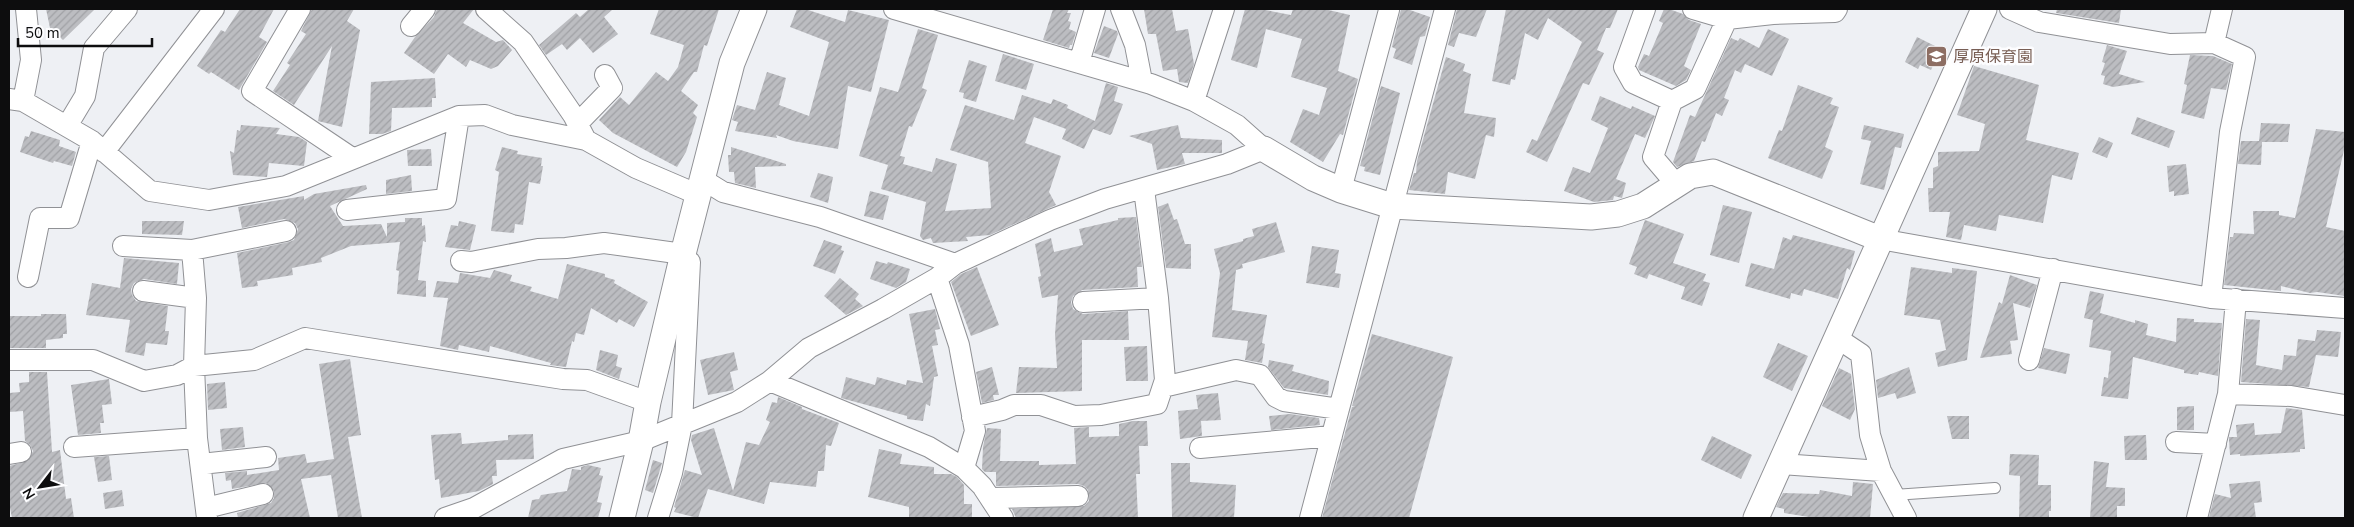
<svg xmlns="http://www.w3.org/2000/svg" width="2354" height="527" font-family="'Nunito Sans','Noto Sans JP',sans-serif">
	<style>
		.building { fill: url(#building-hatch) }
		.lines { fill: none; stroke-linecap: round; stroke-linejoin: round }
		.service-casing { stroke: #909195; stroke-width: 12 }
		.minor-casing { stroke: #909195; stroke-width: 22 }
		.tertiary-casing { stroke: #909195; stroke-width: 27 }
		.service { stroke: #fff; stroke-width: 10 }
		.minor { stroke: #fff; stroke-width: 20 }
		.tertiary { stroke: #fff; stroke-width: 25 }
		.labels { text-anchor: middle; stroke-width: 5; stroke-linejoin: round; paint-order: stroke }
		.education-label { font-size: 16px; fill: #785e54; stroke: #fdfdff; text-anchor: start }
	</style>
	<defs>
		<pattern id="building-hatch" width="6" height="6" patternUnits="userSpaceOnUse" patternTransform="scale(1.25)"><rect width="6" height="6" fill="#bcbdc1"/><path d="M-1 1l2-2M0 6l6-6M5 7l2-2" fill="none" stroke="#a0a1a5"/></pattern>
	</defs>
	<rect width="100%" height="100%" fill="#eef0f4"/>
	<!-- building -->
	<path class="building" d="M46 9H95L63 40 50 28Z
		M240 9H274L259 37 267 42 239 90 211 72 209 74 197 66 221 30 225 32Z
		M312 9H354L347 21 360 30 342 127 318 121 332 46 294 105 273 91 290 65 287 63 306 34 301 31Z
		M437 9H474L463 23 496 42 503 40 512 50 498 66 491 69 470 60 466 67 448 54 434 74 404 53 415 37 434 17Z
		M589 9H613L604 17 618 34 593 53 580 38 567 50 562 44 546 55 539 45 576 13 580 17Z
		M659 9H719L707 46 704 45 697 72H694L681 91 698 105 693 113 697 117 686 152 677 167 613 133 599 120 620 97 629 105 656 72 668 81 678 67 684 45 650 34Z
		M797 9H805L845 22 848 10 889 20 871 92 848 86 838 149 793 141 776 135 777 138 735 131 738 122 732 120 737 105 755 110 767 72 786 78 779 105 809 116 829 42 790 27Z
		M1053 9H1069L1067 13H1071L1068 21 1071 22 1069 29 1076 32 1072 45H1070L1069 48 1043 40Z
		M1144 9H1172L1176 31 1188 29 1194 64 1188 83 1179 82 1177 69 1163 71 1156 34H1148Z
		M1245 9H1260L1291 15 1293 9H1324L1350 15 1338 71 1358 79 1343 135 1340 134 1323 162 1290 142 1303 109 1319 115 1327 88 1291 77 1302 39 1266 29 1257 68 1231 60Z
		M1401 9H1407L1430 17 1425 36 1420 37 1412 65 1393 58 1396 49 1392 47Z
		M1457 9H1487L1476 37 1459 33 1454 47 1448 45Z
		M1506 9H1618L1610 28H1606L1597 50 1604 53 1589 85 1583 83 1547 162 1526 152 1532 139 1537 141 1582 42 1548 18 1538 40 1525 33 1515 80 1511 79 1510 85 1492 81Z
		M1664 9H1669L1683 14 1689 20 1701 24 1684 66 1691 70 1686 80 1676 86 1639 70 1638 67 1644 54 1649 56 1663 23 1659 21Z
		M2057 9H2121L2119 23 2056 13Z
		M1104 26 1117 31 1118 34 1109 58 1094 53Z
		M918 29 938 35 922 88 927 90 912 127 909 126 900 156 905 157 903 164 932 172 936 158 957 164 945 211 991 208 988 162 950 150 965 105 1014 120 1022 95 1051 104 1053 99 1068 105 1067 108 1095 121 1106 83 1118 87 1114 101 1123 104 1112 133 1110 135 1093 129 1084 149 1062 139 1066 129 1034 117 1025 143 1061 156 1049 192 1056 205 990 235 966 237 968 241 933 243 931 238 923 240 920 236 926 202 881 189 888 165 859 156 880 87 898 92Z
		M1768 29 1789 39 1772 76 1745 64 1741 73 1735 70 1724 98 1729 100 1722 116 1716 113 1705 142 1702 141 1694 161 1677 167 1673 162 1690 115 1695 117 1731 38 1738 41 1740 38 1759 48Z
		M1917 37 1941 49 1931 70 1920 65 1918 69 1905 62Z
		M2107 45 2127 51 2119 74 2145 82 2113 87 2103 84 2105 76 2101 75 2105 63 2102 62Z
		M1003 54 1034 64 1026 90 995 81Z
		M2190 55 2213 56 2232 64 2226 90 2211 88 2204 119 2181 113 2187 85 2184 84Z
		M1446 57 1465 64 1463 71 1471 74 1464 113 1496 118 1494 137 1486 135 1475 179 1448 172 1445 194 1409 190 1414 173H1416L1417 161Z
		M969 60 987 66 976 102 963 98 964 93 959 92Z
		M1974 66 2039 85 2026 140 2079 153 2072 180 2052 175 2043 223 1999 215 1996 231 1964 225 1961 240 1946 237 1950 212H1929L1928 188H1933V168L1938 166V152L1979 151 1985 124 1957 115Z
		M435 78 436 98H432V107L392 108 391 131 382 134H369L371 82Z
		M1798 85 1833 98 1830 104 1839 107 1825 147 1833 151 1822 179 1768 158 1779 130 1782 131Z
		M1381 86 1400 93 1380 175 1364 171 1365 167 1360 166Z
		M1600 96 1631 109 1632 106 1655 116 1645 138 1635 134 1616 179 1626 183 1622 198 1614 196 1613 200 1594 202 1564 191 1573 167 1590 173 1608 128 1591 120Z
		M2137 117 2175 131 2169 148 2131 134Z
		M2261 123 2290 124 2288 142H2262L2261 165 2238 164 2241 141H2259Z
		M241 125 280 128 276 134 299 137 307 142 304 166 269 163 267 177 233 175 230 151 234 153 237 130 240 131Z
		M1178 125 1181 138 1222 140V153H1182L1185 164 1157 170 1152 144 1129 136Z
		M1864 125 1904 134 1901 148 1895 147 1884 190 1860 184 1871 141 1861 139Z
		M2316 129 2345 132V146L2326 227 2345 231V296L2317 292 2310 293 2281 286V291L2224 285 2230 237H2233L2234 233 2254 234 2253 211H2279V215L2295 218Z
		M31 131 60 140 59 146 76 152 72 166 54 161 53 163 20 152 25 136 29 137Z
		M2099 137 2113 143 2107 158 2092 152Z
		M502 147 518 151 517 154 542 158 541 166H543L540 184 529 182 523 225 515 224 514 233 491 231 499 172 495 170Z
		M731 147 786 164V166L755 167 756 188 735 183 734 172H729L728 155H731Z
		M431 149 432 166H408L407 150Z
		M2186 164 2189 194 2174 196V191L2169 192 2167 166Z
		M818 173 833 177 828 203 810 197Z
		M411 175 412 191 386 194V180Z
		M366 185 367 189 330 206 343 226 381 224 387 237V223L405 222V218H422V226L425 225 426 242 423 241 418 280 426 281V297L397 294 399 271 396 270 400 242 351 246 321 258 322 262 292 268 293 275 257 281 258 286 242 288 237 253 289 242 294 240 298 229 295 223 284 219 242 228 238 207 304 196V200L314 194Z
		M870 191 889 196 883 220 864 216Z
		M1168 203 1174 220 1177 219 1185 244H1191V269L1166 268 1158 207Z
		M1723 205 1752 212 1739 263 1710 255Z
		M1136 217 1142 267H1137L1138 287 1082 290 1073 296 1071 302 1073 309 1083 314 1128 311 1129 340H1082V391L1016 393 1019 367 1057 368 1055 334 1058 295 1042 298 1038 277 1041 276 1035 244 1051 238 1054 252 1083 245 1079 229 1118 220V218Z
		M1645 220 1684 234 1673 263 1706 274 1703 281 1710 283 1702 306 1681 299 1685 287 1649 274 1647 279 1634 274 1637 267 1629 264Z
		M142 221H184L182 235 142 234Z
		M459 221 476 225 470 250 445 247 451 225 458 226Z
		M1276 222 1285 252 1242 264 1243 268 1236 270 1232 310 1267 315 1262 343 1265 344 1262 363 1245 360 1248 341 1212 337 1220 273 1214 249 1243 241V239L1254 236 1252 229Z
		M1793 235 1855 251 1850 270 1847 268 1838 299 1804 289 1802 296 1791 293 1790 299 1745 286 1751 263 1774 269 1783 237 1791 240Z
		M824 240 842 246 841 250 844 251 835 274 813 266Z
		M1312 246 1339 250 1335 273 1341 274 1339 288 1306 283Z
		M124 258 179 263 177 284 144 279 134 283 131 289 132 295 136 301 168 306 165 331H169L167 345 146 343 144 356 125 352 130 320 86 315 92 283 120 288Z
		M876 261 887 264 888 262 910 269 906 282 896 288 870 279Z
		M567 264 605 274V277L615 280 614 283 648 302 634 327 619 319 617 323 591 308 584 335 576 333 574 342 572 341 566 367 550 365 551 363 490 346 489 352 459 345 458 350 440 346 448 298 433 297 437 281 458 283 460 273 490 278 494 270 512 275 510 281 532 287 530 291 558 299Z
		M977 267 999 325 971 336 951 282 961 274Z
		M1911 267 1952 273V268L1977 271 1967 360 1938 367 1935 353 1946 350 1940 320 1904 315Z
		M2010 275 2037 285 2030 308 2013 303 2018 340 2010 341 2012 354 1980 358 1999 302 2002 304Z
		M840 278 859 294 855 299 863 306 846 315 824 296Z
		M2090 291 2104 294 2100 313 2135 323V320L2148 324 2146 335 2176 342 2177 318 2194 319V322L2222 323 2218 376 2199 372 2198 375 2184 373V370L2133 357 2128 399 2101 396 2104 377 2108 378 2111 351 2089 347 2093 320 2084 318Z
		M935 309 940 329 935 330 938 345 932 346 938 376 934 377 930 406 926 404 923 421 907 419V416L841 398 846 377 875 385 877 377 906 385 907 380 923 383 909 314Z
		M41 314H66L67 334H63V338L46 340V348H10L9 316H41Z
		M2246 319 2260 320 2256 365 2282 370 2284 355 2296 356 2298 339 2315 341 2317 330 2341 332 2338 357 2316 355 2309 387 2241 382Z
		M1372 334 1453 357 1409 518H1322L1352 407H1355L1352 406Z
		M1778 343 1808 356 1792 391 1763 377Z
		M1147 346 1148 381H1126L1124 347Z
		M2044 348 2070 354 2066 374 2038 368Z
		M600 350 618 355 616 366 622 368 619 379 596 370Z
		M734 352 738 370 730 372 734 390 708 395 700 360Z
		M350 359 361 435 348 437 362 518H338L331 475 301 479 310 518H238L237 513 271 503 274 498V491L266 483 232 489 231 480 226 481 225 473 247 471V475L279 470 278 458 305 454 307 463 334 459 319 364Z
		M1269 360 1294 365 1292 371 1329 381 1328 395 1284 388 1268 367Z
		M992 367 999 395H993L994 400 982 403 976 372Z
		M1909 367 1916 393 1897 399 1895 393 1878 398 1876 380Z
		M1839 368 1851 374 1855 409 1850 420 1822 406Z
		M29 372H47L52 452 60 450 66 499 71 498 74 518H12L10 508H9V466L28 461 33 451 30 445 25 441 23 411 9 412V393L20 392 19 383 29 382Z
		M109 379 112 404 102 405 104 423H100L101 433 78 435 71 385Z
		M225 382 227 408 208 410 207 384Z
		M1218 393 1221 420 1201 421 1202 436 1180 439 1178 411 1198 409 1196 395Z
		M778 397 802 407V409L839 423 831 446 826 445 824 471H818L816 487 770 482 764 504 708 489 698 518 674 512 676 508 674 507 685 470 702 475 691 440 692 435 714 428 733 491 746 442 759 445 770 422 766 420 772 402 777 403Z
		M2194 406V430H2177V407Z
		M2286 408 2302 410 2305 449H2300V452L2240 456V454L2230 455 2229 440V437H2237L2236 425 2254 423 2255 435 2281 433Z
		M1290 414 1319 418 1320 425 1271 430 1269 416Z
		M1947 416H1969V439H1952Z
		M1133 421H1147L1148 446H1139L1140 474H1136L1138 518H1016L1012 509 1084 506 1089 501 1088 490 1084 486 1078 484 996 486V472H985L982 469 983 447 987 428 1001 429 1000 461H1039V465L1076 464 1074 428 1089 427V437L1119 436V424Z
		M243 427 245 447 222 450 220 429Z
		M461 433 462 444 508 440V435L533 434 534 459 496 460 497 476H492L493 484 479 491 441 498 439 479 435 480 431 435Z
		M2146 435 2147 460H2125L2124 436Z
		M1712 436 1752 455 1741 479 1701 460Z
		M879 449 902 454 900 464 934 467V474H951L957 477 964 485V504H972V518H909V507L868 497Z
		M2010 454 2039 455 2038 485H2051V511H2049V518H2019L2020 476 2009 475Z
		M109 456 112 480 98 482 94 457Z
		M653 460 662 463 653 493 645 490Z
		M2094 461 2109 463 2106 487 2125 488V506H2117V518H2090Z
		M1171 463H1190V482L1236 485 1234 518 1172 517Z
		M588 465 601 468 599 475 603 476 597 502 602 503 598 518H528L532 500 539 499 541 495 567 491 572 469 581 470V467Z
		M2260 481 2262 502 2254 503 2256 518 2209 517 2215 494 2231 498 2229 484Z
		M1853 482 1873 484 1870 518 1809 517 1784 513V509L1776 507 1783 493 1819 494 1820 490 1852 496Z
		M122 490 124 506 105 509 103 493Z"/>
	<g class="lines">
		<defs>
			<path id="service" d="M1894 495 1995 488"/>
			<path id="minor" d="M300 9 252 91 352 158
				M486 9 523 42 573 115 586 140
				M1121 9 1135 45 1142 81
				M1645 9 1624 67 1633 83 1672 101 1695 89 1727 19
				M1693 9 1727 19 1773 14 1775 9
				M2010 9 2039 22 2170 44 2214 43 2245 57 2230 132 2211 298
				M1773 14 1835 12 1837 9
				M411 26 425 9
				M2214 43 2222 9
				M1079 63 1095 9
				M9 99 23 101 92 141 150 191 209 200 286 186 459 116 485 115 512 125 586 140 636 168 699 195
				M23 101 31 60 26 9
				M1194 101 1224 9
				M1672 101 1653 157 1676 184
				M578 123 612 88 605 75
				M67 126 85 96 94 48 127 9
				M104 152 214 9
				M702 179 723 192 820 217 955 264
				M1341 190 1389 10
				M347 210 446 199 459 116
				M1880 239 2211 298 2345 308
				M123 246 192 250
				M461 261 471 262 538 249 566 248 604 243 683 254
				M28 277 40 218H69L92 141
				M937 278 959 345 975 431 964 468
				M143 291 196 298
				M1083 302 1158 298
				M1837 338 1861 354 1870 435 1881 471 1906 518
				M9 360H93L144 381 177 375 194 366 254 360 305 338 563 379 587 380 648 402
				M2029 360 2053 269
				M770 381 929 447 964 468 982 486 1003 518
				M1163 387 1236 370 1260 375 1276 397 1284 401 1339 409
				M2228 394 2291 396 2345 405
				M972 417 1002 410 1014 405H1041L1074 416 1101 415 1157 404 1165 380 1158 298 1144 189
				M2176 442 2216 444
				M74 447 197 438
				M1200 448 1332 436
				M9 454 21 452
				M201 464 266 457
				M1781 464 1881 471
				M991 498 1078 496
				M206 508 263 494
				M207 518 197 438 194 366 196 298 192 250 286 231
				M445 518 474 508 563 459 641 441 737 402 770 381 809 348 883 309 937 278 955 264 1050 220 1105 199 1227 164 1264 149 1237 125 1194 101 1151 84 894 9
				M658 518 672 473 682 424 690 262
				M1310 518 1445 9
				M2197 518 2228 394 2236 299"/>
			<path id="tertiary" d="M1264 149 1313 178 1341 190 1392 206 1591 217 1618 214 1643 206 1690 176 1713 172 1880 239
				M622 518 641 441 648 402 683 254 732 63 754 9
				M1756 518 1984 9"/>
		</defs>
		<!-- service casing -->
		<use href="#service" class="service-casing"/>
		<!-- minor casing -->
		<use href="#minor" class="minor-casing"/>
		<!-- tertiary casing -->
		<use href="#tertiary" class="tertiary-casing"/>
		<!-- service -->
		<use href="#service" class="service"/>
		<!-- minor -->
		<use href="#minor" class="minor"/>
		<!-- tertiary -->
		<use href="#tertiary" class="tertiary"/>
	</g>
	<!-- icons -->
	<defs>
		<symbol id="school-square" viewBox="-11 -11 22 22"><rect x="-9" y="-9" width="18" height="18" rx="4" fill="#8d6e63" stroke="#fdfdff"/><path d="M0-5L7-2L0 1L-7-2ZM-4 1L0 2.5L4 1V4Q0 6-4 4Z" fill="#fff"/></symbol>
	</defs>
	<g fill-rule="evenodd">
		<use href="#school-square" x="1924" y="44" width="25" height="25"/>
	</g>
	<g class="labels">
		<!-- education labels -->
		<g class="education-label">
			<text x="1953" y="62">厚原保育園</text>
		</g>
	</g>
	<!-- border -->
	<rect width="2354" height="527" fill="none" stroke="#0d0d0e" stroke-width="20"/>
	<!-- north arrow -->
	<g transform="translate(40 487) rotate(239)" stroke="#fdfdff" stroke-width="4" paint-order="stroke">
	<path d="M0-4L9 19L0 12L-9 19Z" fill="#0d0d0e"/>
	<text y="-8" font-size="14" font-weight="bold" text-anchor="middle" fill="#0d0d0e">N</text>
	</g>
	<!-- scale -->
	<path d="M18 38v8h134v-8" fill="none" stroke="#0d0d0e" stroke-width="2.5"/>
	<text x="25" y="38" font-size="15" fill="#0d0d0e" stroke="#fdfdff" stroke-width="4" paint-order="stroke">50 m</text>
</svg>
